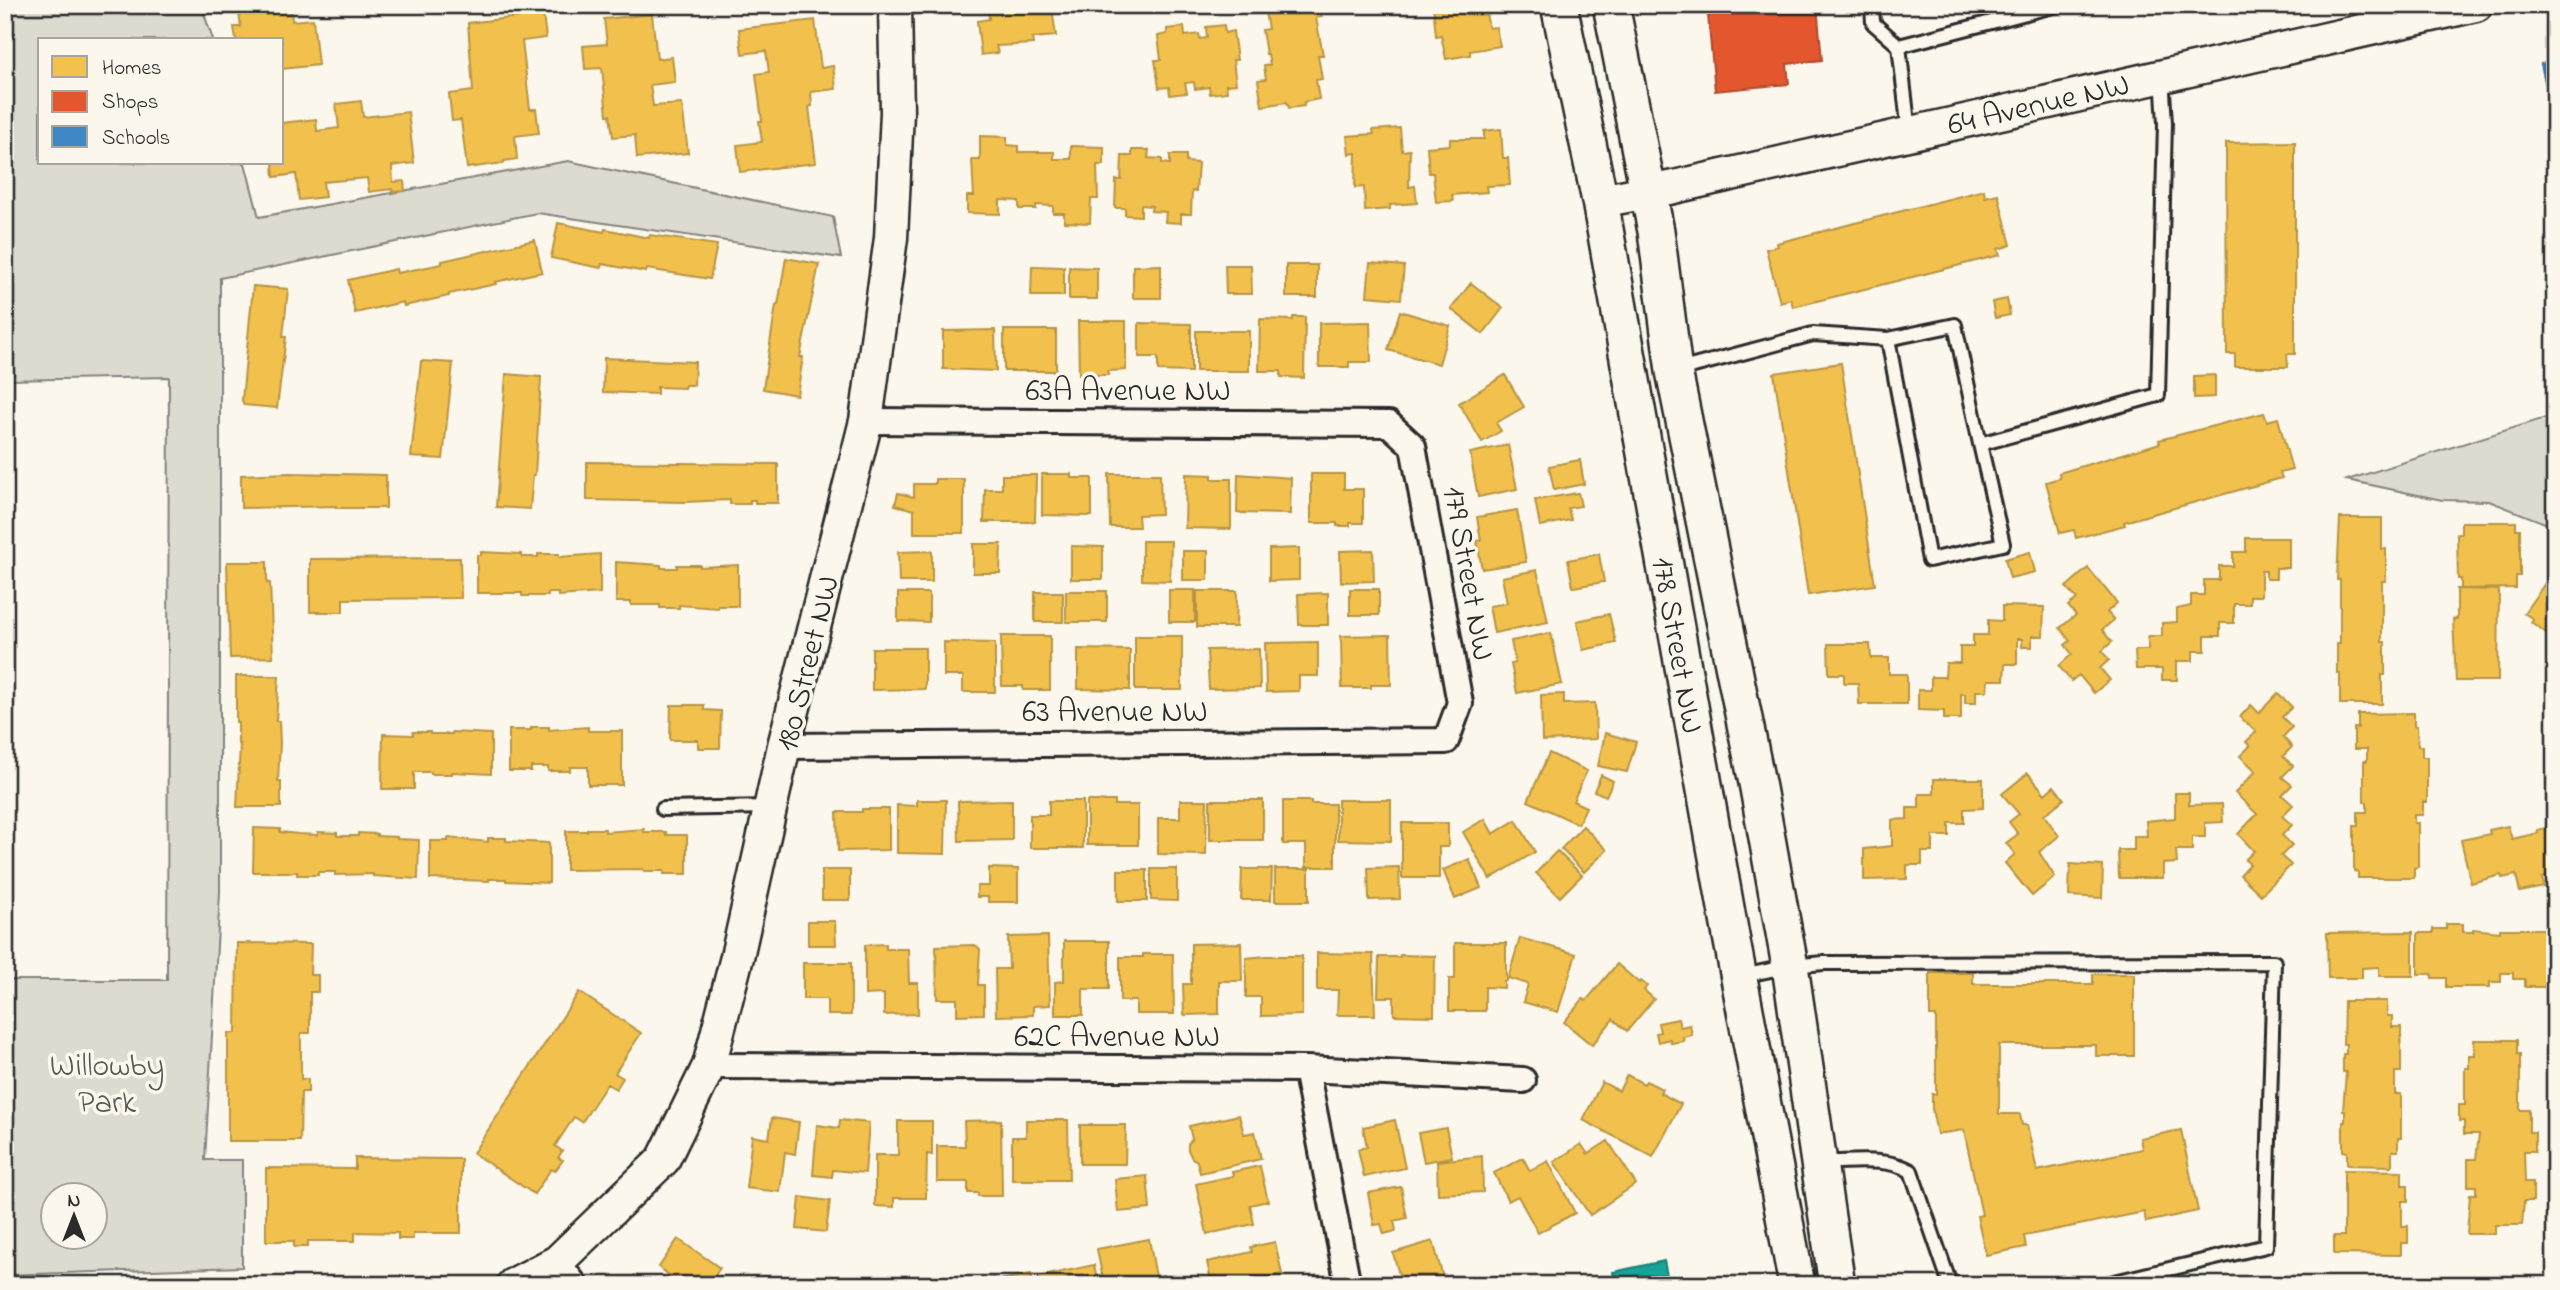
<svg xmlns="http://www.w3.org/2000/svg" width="2560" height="1290" font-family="'Indie Flower',sans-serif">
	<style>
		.green { fill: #dddad0; stroke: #84827e; stroke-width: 2; fill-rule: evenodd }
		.homes { fill: #f2c14e; stroke: #b69444; stroke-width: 2 }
		.shops { fill: #e4572e; stroke: #ac4a2d; stroke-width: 2 }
		.schools { fill: #3f88c5; stroke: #396c97; stroke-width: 2 }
		.public { fill: #17a398; stroke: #1d7f77; stroke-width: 2 }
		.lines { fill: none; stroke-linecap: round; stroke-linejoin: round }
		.service-casing { stroke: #2b2b2b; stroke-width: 18 }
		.minor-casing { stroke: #2b2b2b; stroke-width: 30 }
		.tertiary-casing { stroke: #2b2b2b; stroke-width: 37 }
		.secondary-casing { stroke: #2b2b2b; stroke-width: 40 }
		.service { stroke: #fbf7ec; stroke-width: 12 }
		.minor { stroke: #fbf7ec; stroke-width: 24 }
		.tertiary { stroke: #fbf7ec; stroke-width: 32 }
		.secondary { stroke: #fbf7ec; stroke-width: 35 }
		.labels { text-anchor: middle; stroke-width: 7; stroke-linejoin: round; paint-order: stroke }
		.street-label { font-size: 32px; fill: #2b2b2b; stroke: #fbf7ec }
		.park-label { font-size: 32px; fill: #585754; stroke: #fbf7ec }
	</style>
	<rect width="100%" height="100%" fill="#fbf7ec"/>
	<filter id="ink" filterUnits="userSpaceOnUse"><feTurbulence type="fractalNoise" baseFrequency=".0143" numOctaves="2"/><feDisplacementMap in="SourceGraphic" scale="14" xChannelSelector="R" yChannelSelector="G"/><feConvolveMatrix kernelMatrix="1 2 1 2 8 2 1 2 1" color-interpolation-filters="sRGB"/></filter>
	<g filter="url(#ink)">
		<!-- green -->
		<path class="green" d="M5 5H201L213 40H40V163H245L259 217 568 161 833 217 841 258 537 213 220 278V892L205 1160H242V1267L5 1275V980H167L169 377 5 380ZM52 1196H94V1238H52Z
			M2555 415V527L2489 501 2442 500 2347 480Z"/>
		<!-- homes -->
		<path class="homes" d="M214 5H291L292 21 313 19 318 65 282 69V40H236L234 27H241L238 6 214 8Z
			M988 5H1044V9L1052 8 1056 36 1032 38 1033 44 996 46 998 53 981 55 977 21 989 19Z
			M1270 5H1320L1322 17 1316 18 1323 55H1318L1322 79 1316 80 1319 99 1304 102V106L1289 108 1287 102 1262 106 1258 80 1266 79 1264 66 1270 65 1268 54H1266L1262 30 1268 29 1264 6Z
			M1433 5H1488L1489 8 1485 9 1489 28 1496 27 1500 46 1470 51V55L1446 59 1441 35 1436 36Z
			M543 14 546 38 522 41 530 109H536L539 133 515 136 517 159 504 161V163L467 168 461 120 452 121 449 94 473 91 468 23Z
			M652 14 657 59 672 57 675 82 650 85 653 106 682 104 688 153 637 158 635 135 613 137 610 115H607L602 68 585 69 583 46 607 44 604 19Z
			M815 20 821 68 833 66 836 89 811 92 812 106 809 107 816 163 740 172 737 145 762 142 759 121H762L756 74 769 72 766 51 742 54 739 29Z
			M1224 25 1225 33 1233 31 1237 60H1233L1236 84 1226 85 1227 92 1210 94 1209 87 1195 89 1194 82 1185 83 1187 93 1170 95 1169 87 1159 88 1155 60H1161L1158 36 1167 34V29L1184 27 1185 36 1199 34 1200 39 1207 38 1206 27Z
			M361 101 363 117 408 112 414 163 392 166 393 182 404 181 405 191 393 192 392 189 369 192 367 178 323 182 325 197 299 200 296 174 274 177 273 163H282V123L316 119 317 131 339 128 336 104Z
			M1400 128 1402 151 1410 150 1409 187 1415 186 1417 203 1390 205V209L1365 211 1364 187 1355 188 1356 153 1349 154 1347 136 1374 134 1373 130Z
			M1501 129 1503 158H1508L1510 185 1486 186 1487 192 1452 195 1453 201 1436 202 1433 173H1429L1427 147 1450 145V139H1484V131Z
			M980 136 1007 137V145L1018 146V152H1054V159H1071V146L1104 147V165H1097L1098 199H1091L1090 223 1064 222V213H1053V206L1036 205V209H1019V201L1000 200V214L967 213V196H974L972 160H980Z
			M2295 142V354H2287L2288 367H2235V354H2227L2226 143Z
			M1132 150H1149L1148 158 1162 159V163L1170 164V155H1186V162L1198 163 1196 192 1192 191 1191 214H1181V223L1165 222 1166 212 1151 211 1152 206 1141 205V216L1125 215V208H1115L1116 180H1121L1122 156H1132Z
			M1984 190 1985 197 1998 194 2011 245 1998 249 2000 255 1793 307 1791 299 1780 302 1766 249 1778 246 1777 243Z
			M558 223 604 232 605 229 649 238 650 235 717 245 710 279 647 269 646 272 602 264 601 268 551 258Z
			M535 240 542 272 495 282 496 284 449 294V296L404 306 403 302 355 313 348 280 396 269 397 273 442 264V261Z
			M786 258 819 264 800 357H803L797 395 763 389 776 305H778Z
			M1370 263 1404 266 1401 299 1367 296Z
			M1161 265V298H1133V266Z
			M1225 265H1251L1252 294H1226Z
			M1286 265H1317V297H1286Z
			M1032 266 1064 267V296H1031Z
			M1069 267 1097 268V299H1069Z
			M1471 283 1503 308 1483 334 1451 309Z
			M253 286 288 289 283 337H286L277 408 244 405 242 400Z
			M2007 299 2010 315 1995 318 1992 302Z
			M1400 311 1450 326 1439 364 1388 350Z
			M1293 317H1305L1304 378 1281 377V371H1259L1260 319 1293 320Z
			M1078 321H1126V370L1108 371V375H1079Z
			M1370 322 1371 362H1349V367H1319V323Z
			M1139 323 1191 324V372L1158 371V357H1139Z
			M995 330 996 371 943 369V331Z
			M1004 330H1056V371H1004Z
			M1196 331H1249V371H1196Z
			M604 358 695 362 694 385H685L684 388 657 387V394L603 392Z
			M421 361 453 363 443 459 411 457Z
			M1841 363 1875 585 1808 595 1774 373Z
			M506 374 541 377 535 475H533L530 509 496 507Z
			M1505 375 1524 407 1496 423 1501 431 1482 442 1459 403Z
			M2215 375V397L2194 398V376Z
			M2264 413 2267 421 2278 418 2292 470 2280 473 2282 478 2124 522 2125 525 2076 538 2074 530 2060 533 2046 482 2060 478 2059 473 2160 443 2159 440Z
			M1508 445 1517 489 1478 497 1470 453Z
			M1580 460 1584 484 1554 490 1549 466Z
			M587 462 778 464V503H755V500H750V504H730V498L729 500 683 502 587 500Z
			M290 473 386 475V508H336V506L241 508V475Z
			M1042 474H1071V478H1092V516L1042 515Z
			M1109 474H1160L1161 514 1138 515 1139 527H1110Z
			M1186 474 1212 475V479H1231V529L1185 528Z
			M1238 474 1291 478 1290 514 1237 513Z
			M1311 474H1344V489H1363V523H1350V526H1337V523H1311Z
			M1002 475H1036L1035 522H984L985 489H1002Z
			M935 479H964V533H914V510L895 505 898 493 914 497V484H935Z
			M1578 493 1581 506 1568 508 1571 520 1540 526 1535 500Z
			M1517 510 1526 562 1482 569 1477 541 1481 540 1477 517Z
			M2340 518H2382V549H2386V581H2382V642H2385V675H2382V704H2340V673H2337V644H2340V580H2337Z
			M2461 522H2516V529H2520V576H2516V588L2461 589V579H2458L2457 534H2461Z
			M2246 538H2289V568H2276V579H2266V571H2261V596H2250V604H2234V623H2220V636H2205V651H2193V661H2177V680H2162V669H2136L2135 650H2148V636H2162V623L2177 622V609L2191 606V595H2204V580H2219V566H2233V552H2246Z
			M1142 541H1171L1170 581 1142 580Z
			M973 544H1001L1000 573H973Z
			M1071 546 1103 547V579H1071Z
			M1299 548V580L1269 581V549Z
			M1373 550 1374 581 1341 582 1340 551Z
			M932 551V582H899L898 552Z
			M1183 551H1208V580H1183Z
			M481 552 522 554V557H538V554H559V557L600 554V593L558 596V593H548V596H522V593H477V555H481Z
			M2030 552 2035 572 2010 578 2005 559Z
			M1599 554 1604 582 1573 587 1568 560Z
			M460 558 461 598 343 599V612H310V559Z
			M227 562H267V583H270L273 657 230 658Z
			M616 562 661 565V568H677V565H700V567L738 565V606H718V608L679 605V608H660V605H631V602H616Z
			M2088 568 2117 603 2107 612 2114 620 2102 630 2112 642 2102 651 2109 660 2100 668 2110 680 2094 693 2079 675 2071 681 2059 666 2072 654 2065 645 2070 641 2060 628 2076 615 2068 606 2077 599 2066 587Z
			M2555 569V639L2531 622 2533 619 2524 613Z
			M1537 570 1548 622 1494 633 1489 606 1507 603 1502 577Z
			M1350 589H1379V615H1350Z
			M2457 589 2499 590 2498 681H2456L2453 619H2457Z
			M1169 590H1195V622H1169Z
			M1066 591H1107V622H1066Z
			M1197 591H1237L1236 627H1197Z
			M1035 592H1063V622H1035Z
			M898 593H929V622L898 621Z
			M1328 593V625H1299L1298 594Z
			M2002 606 2044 607 2043 636H2032V647H2022V639H2017V664H2005L2004 680H1988L1987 691H1976V703H1965V694H1961V719H1944V711L1918 710V690H1931V677H1945L1946 663H1960V647H1973V635H1988V620L2002 621Z
			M1609 614 1616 643 1583 650 1577 621Z
			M1551 633 1562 684 1517 693 1511 664 1515 663 1511 641Z
			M1390 635 1391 685H1371V688H1342L1341 636Z
			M1001 636H1050V690H1023V686H1002Z
			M1135 636H1182V690H1135Z
			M944 642 995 643V692H963V676H944Z
			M1318 642V676H1299V691L1266 692 1265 643Z
			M1828 644H1870L1871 658H1889V674H1907V704H1859L1858 683H1844V674H1829Z
			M872 648H925V689L872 690Z
			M1078 649 1130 650V690L1078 689Z
			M1259 649 1260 688 1209 689 1207 650Z
			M236 676H279L276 721H279L280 743 278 781H281V807H237L240 744H238V722H236Z
			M2278 693 2292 707 2282 717 2292 727 2283 737 2292 747 2283 756 2293 766 2282 777 2292 785 2282 795 2293 805 2282 816 2292 825 2282 835 2292 845 2281 856 2291 865 2261 895 2240 875 2250 864 2245 860 2254 851 2238 834 2257 814 2235 793 2256 771 2240 756 2250 746 2246 742 2256 732 2240 717 2251 705 2259 713Z
			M1564 694V704L1595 703 1596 739 1542 741 1541 695Z
			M671 705H704V710L721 711 720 748H698V740H670Z
			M2414 713V726H2417L2418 746H2422V757H2427V802H2423V815H2414V823H2418V867L2414 868V878H2358V872H2354V826H2358V812H2367V802H2364V761H2367V749H2354V728H2358V714Z
			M531 727H549V730L588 727V731H622V785H588V767H570V771H548V767H531V771H509V730H531Z
			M413 732H430V734H452V732L491 734V774L452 772V774H431V772H414V789H382L383 734 413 735Z
			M1605 733 1636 742 1627 772 1598 766Z
			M1549 753 1587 771 1573 801 1586 807 1578 824 1528 801Z
			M2028 773 2045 794 2054 786 2064 799 2044 815 2059 836 2039 852 2055 877 2032 896 2005 863 2015 854 2006 843 2018 834 2009 822 2019 814 2002 794Z
			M1601 775 1613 781 1606 796 1594 791Z
			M1934 779H1983V808L1964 809V823H1949V836H1933V852H1922V865H1907V879L1864 880V849L1892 846V820L1907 819V808H1919V794H1934Z
			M2175 793H2189V805L2222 804 2223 822 2205 823V837H2192V850H2176L2177 863 2163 864V878H2119L2118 850H2134V836H2147L2146 821 2175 818Z
			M917 800H946L945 854 897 853V805L917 806Z
			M1012 800V840L959 841 958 801Z
			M1180 800H1207L1206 855 1158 854V818H1180Z
			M1210 800H1263V840H1210Z
			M1338 800H1391V841L1338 840Z
			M1049 801H1083V848H1030V815H1049Z
			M1087 801H1115V805H1138V845H1087Z
			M1283 801H1311V804H1335V867H1306V844H1283Z
			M862 809H889V850L838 851 837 812H862Z
			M1485 819 1493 834 1516 820 1535 852 1490 879 1463 832Z
			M1402 823H1448V847H1439V878H1402Z
			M1583 826 1607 850 1584 872 1561 849Z
			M2508 826 2512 839 2538 833 2537 830 2555 826V875L2542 878 2544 887 2520 892 2516 875 2502 878 2501 875 2471 883 2461 840 2490 834 2489 830Z
			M254 828 280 829V832L298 834 318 835V832L337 833V836H358V833L377 834V836L397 837V839L419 840 418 879 373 876V874L335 875V872H318V875H297V872H253Z
			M587 829H605V832L644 829V832H666V835H687V874H664V871H644L643 869 566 870V831H587Z
			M448 838 488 842V838H506V841L549 843V883L506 881V879H489V881L430 879V841H448Z
			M1557 851 1582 875 1560 897 1536 873Z
			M1469 859 1481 888 1455 899 1443 870Z
			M2070 864 2103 866 2102 898 2069 896Z
			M1399 867 1400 899 1369 900 1368 868Z
			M989 868 1018 869V902H988V897H977V886H989Z
			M1151 869H1177V901L1151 900Z
			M1242 869H1272L1271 900H1241Z
			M1275 869H1309V901H1275Z
			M822 870H850V900H822Z
			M1118 870H1147V901H1118Z
			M808 921H835L836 945H808Z
			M2446 924H2463V932H2473V929L2500 932V929H2555V987H2525V979H2513V973H2501V982H2490V987H2446V978H2432V974H2418V933H2433V929H2446Z
			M2413 932V976H2379V967L2362 968V978H2328L2327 933Z
			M1048 936 1050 1005 1033 1006V1015L996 1016 995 969H1009L1008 937Z
			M1520 938 1576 954 1558 1012 1523 1002 1528 984 1508 978Z
			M1064 941H1109V989H1083V1015H1055V982L1064 981Z
			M237 943 311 944 310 975H318V992H310V1033H301V1079H308V1092H301L300 1141H228V1033H236Z
			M1241 943 1242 981H1219V1014L1184 1015 1183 984H1191V944Z
			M1455 943H1506V981H1504V988L1485 987V1011H1449V979H1455Z
			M886 944V949H908L909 983H918V1014L884 1015V994L865 995V945Z
			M975 945 980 949 978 985H984V1014L957 1015V999H937L936 946Z
			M1317 953 1373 954 1375 1015H1337L1338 990H1317Z
			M1143 954H1173L1174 1014H1136V1001H1120V957H1143Z
			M1400 955 1435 956 1434 1016 1394 1015V997H1378L1379 957H1400Z
			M1267 956H1302V1015L1261 1016V997H1246V958Z
			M803 963H851V1015H827V999H803Z
			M1617 964 1639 983 1641 981 1647 986 1644 990 1654 999 1627 1031 1613 1019 1592 1045 1564 1022 1583 999 1586 1001Z
			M1930 973H1973V984H2093V974H2134V1056H2096V1045H1999V1114H2020L2022 1125H2027L2037 1171 2142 1149 2140 1138 2181 1130 2198 1211 2146 1222 2144 1212 2024 1236 2026 1247 1986 1255 1977 1216 1982 1215 1964 1130 1937 1134 1932 1109V1094H1936V1016H1930Z
			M579 992 641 1033 615 1073 623 1078 616 1089 607 1084 582 1122 574 1117 555 1146 562 1151 558 1158 563 1160 555 1171 551 1169 534 1194 473 1153Z
			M2344 1001H2387V1016H2392V1027H2401V1072H2395V1094H2401V1138H2398V1151H2392V1166L2347 1165V1152L2343 1151V1122H2345V1111H2343L2346 1072H2343V1054H2346V1044H2343Z
			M1678 1019 1680 1027 1690 1025 1692 1035 1683 1037 1684 1041 1671 1043 1670 1039 1658 1042 1656 1033 1660 1032 1658 1023Z
			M2474 1040H2517V1054H2520V1110H2529V1132H2535V1151H2524L2525 1182H2533V1201H2524L2522 1225H2495V1234H2467L2470 1194H2476V1186H2468V1159H2476L2479 1134H2464V1121H2459V1105H2465V1068H2469V1055H2475Z
			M1627 1075 1644 1084 1646 1081 1662 1089 1660 1093 1681 1104 1653 1157 1583 1120 1602 1082 1619 1091Z
			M1239 1115 1244 1134 1255 1132 1261 1159 1200 1173 1197 1161 1192 1158 1188 1150V1144L1192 1139 1189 1126Z
			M772 1118 799 1122 795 1154 785 1152 780 1192 746 1188 752 1136 769 1139Z
			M840 1120 869 1123 865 1173 833 1170 832 1177 813 1175 817 1125 839 1128Z
			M1001 1120 1002 1196H978V1193H968V1182H937V1146H965L964 1121Z
			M1026 1120H1068L1069 1180H1012V1137H1026Z
			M1395 1120 1405 1168 1364 1177 1358 1149 1367 1147 1363 1127Z
			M898 1121H932V1155L927 1154 926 1198H894V1207L875 1206V1155H898Z
			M1080 1125H1126L1125 1164H1080Z
			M1446 1128 1452 1157 1424 1162 1418 1133Z
			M1608 1141 1636 1184 1590 1215 1554 1162 1581 1144 1588 1154Z
			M1482 1156 1483 1192 1438 1194 1437 1161Z
			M355 1158 461 1159V1233H413V1239H398V1233L355 1232V1241H308V1247H294V1241H266V1168L355 1169Z
			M1523 1158 1530 1171 1548 1161 1575 1213 1538 1233 1518 1196 1508 1201 1494 1173Z
			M1260 1166 1268 1201 1250 1205 1254 1224 1207 1234 1196 1184 1233 1176 1232 1172Z
			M2344 1170 2402 1171V1185H2408V1201H2402V1226H2408V1243H2401V1255L2334 1254V1236H2344Z
			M1147 1176 1150 1209 1118 1212 1115 1179Z
			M1401 1187 1407 1218 1394 1221 1396 1231 1384 1234 1381 1224 1374 1225 1368 1193Z
			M800 1197 830 1201 826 1232 797 1229Z
			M678 1239 720 1268 708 1285H671L670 1276 659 1267Z
			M1149 1239 1156 1277 1163 1275 1165 1285H1104L1097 1249Z
			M1433 1241 1445 1285H1402L1393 1253Z
			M1275 1242 1282 1274 1263 1278 1265 1285H1212L1207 1262 1252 1252 1251 1247Z
			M1094 1265 1098 1285H1040L1038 1277Z
			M1031 1274 1033 1285H976V1281L993 1278 994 1281Z"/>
		<!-- shops -->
		<path class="shops" d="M1707 5H1817L1822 60 1787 64 1789 84 1715 91Z"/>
		<!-- schools -->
		<path class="schools" d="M2555 61V127L2541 64Z"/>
		<!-- public -->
		<path class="public" d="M1664 1261 1669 1285H1584L1614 1278 1613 1272Z"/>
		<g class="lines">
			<defs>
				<path id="service" d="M1872 5 1873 23 1899 46 1909 132
					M1899 46 2057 5
					M1888 339 1929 560 2003 544 1980 444
					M1675 371 1813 334 1888 339 1955 325 1980 444 2158 395 2165 123 2162 76
					M663 809 770 807
					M1742 976 1790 966 1824 963 2274 962 2266 1246 2102 1285
					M1821 1162C1849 1163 1886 1156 1911 1171L1950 1284 1958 1285"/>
				<path id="minor" d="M784 746 1446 741 1460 703 1413 446 1389 424 866 421
					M709 1066 1306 1069 1523 1080
					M1306 1069 1348 1285
					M557 1262 575 1285"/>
				<path id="tertiary" d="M1600 201 1674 187 2476 5
					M513 1285 557 1262 663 1160 709 1066 737 957 784 746 866 421 891 238 897 112 895 5"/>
				<path id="secondary" d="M1559 5 1600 201 1731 936 1797 1285
					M1611 5 1656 231 1674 371 1758 788 1790 966 1837 1285"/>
			</defs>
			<!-- service casing -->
			<use href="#service" class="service-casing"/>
			<!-- minor casing -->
			<use href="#minor" class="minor-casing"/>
			<!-- tertiary casing -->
			<use href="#tertiary" class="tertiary-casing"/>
			<!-- secondary casing -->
			<use href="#secondary" class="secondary-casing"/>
			<!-- service -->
			<use href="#service" class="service"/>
			<!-- minor -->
			<use href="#minor" class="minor"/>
			<!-- tertiary -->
			<use href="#tertiary" class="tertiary"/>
			<!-- secondary -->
			<use href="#secondary" class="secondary"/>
		</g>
	</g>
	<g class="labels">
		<!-- street labels -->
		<g class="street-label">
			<text transform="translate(2038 103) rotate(-13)" y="11">64 Avenue NW</text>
			<text x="1128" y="400">63A Avenue NW</text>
			<text transform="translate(1470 573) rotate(80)" y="11">179 Street NW</text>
			<text transform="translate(1679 645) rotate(80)" y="11">178 Street NW</text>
			<text transform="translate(806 663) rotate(-76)" y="11">180 Street NW</text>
			<text x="1115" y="721">63 Avenue NW</text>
			<text x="1117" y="1046">62C Avenue NW</text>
		</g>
		<!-- park labels -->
		<g class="park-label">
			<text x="107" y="1075">Willowby<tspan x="107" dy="37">Park</tspan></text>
		</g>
	</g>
	<!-- margin -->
	<rect width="2560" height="1290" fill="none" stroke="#fbf7ec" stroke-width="28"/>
	<rect x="14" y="14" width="2532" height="1262" fill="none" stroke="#2b2b2b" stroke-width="2.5" filter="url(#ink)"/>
	<!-- legend -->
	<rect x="38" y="38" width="245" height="126" fill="#fbf7ec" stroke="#a8a59f" stroke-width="2"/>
	<rect x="52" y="56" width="35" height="21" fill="#f2c14e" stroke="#a8a59f" stroke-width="2"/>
	<text x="102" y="74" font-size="21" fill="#2b2b2b">Homes</text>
	<rect x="52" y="91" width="35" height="21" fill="#e4572e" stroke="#a8a59f" stroke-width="2"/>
	<text x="102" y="108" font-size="21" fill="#2b2b2b">Shops</text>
	<rect x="52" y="126" width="35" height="21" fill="#3f88c5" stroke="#a8a59f" stroke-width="2"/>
	<text x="102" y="144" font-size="21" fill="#2b2b2b">Schools</text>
	<!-- north arrow -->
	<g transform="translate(74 1216)"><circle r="33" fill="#fbf7ec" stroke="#a8a59f" stroke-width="2"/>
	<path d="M0-5L12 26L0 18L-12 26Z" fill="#2b2b2b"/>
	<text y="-10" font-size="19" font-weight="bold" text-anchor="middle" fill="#2b2b2b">N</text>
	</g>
</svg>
